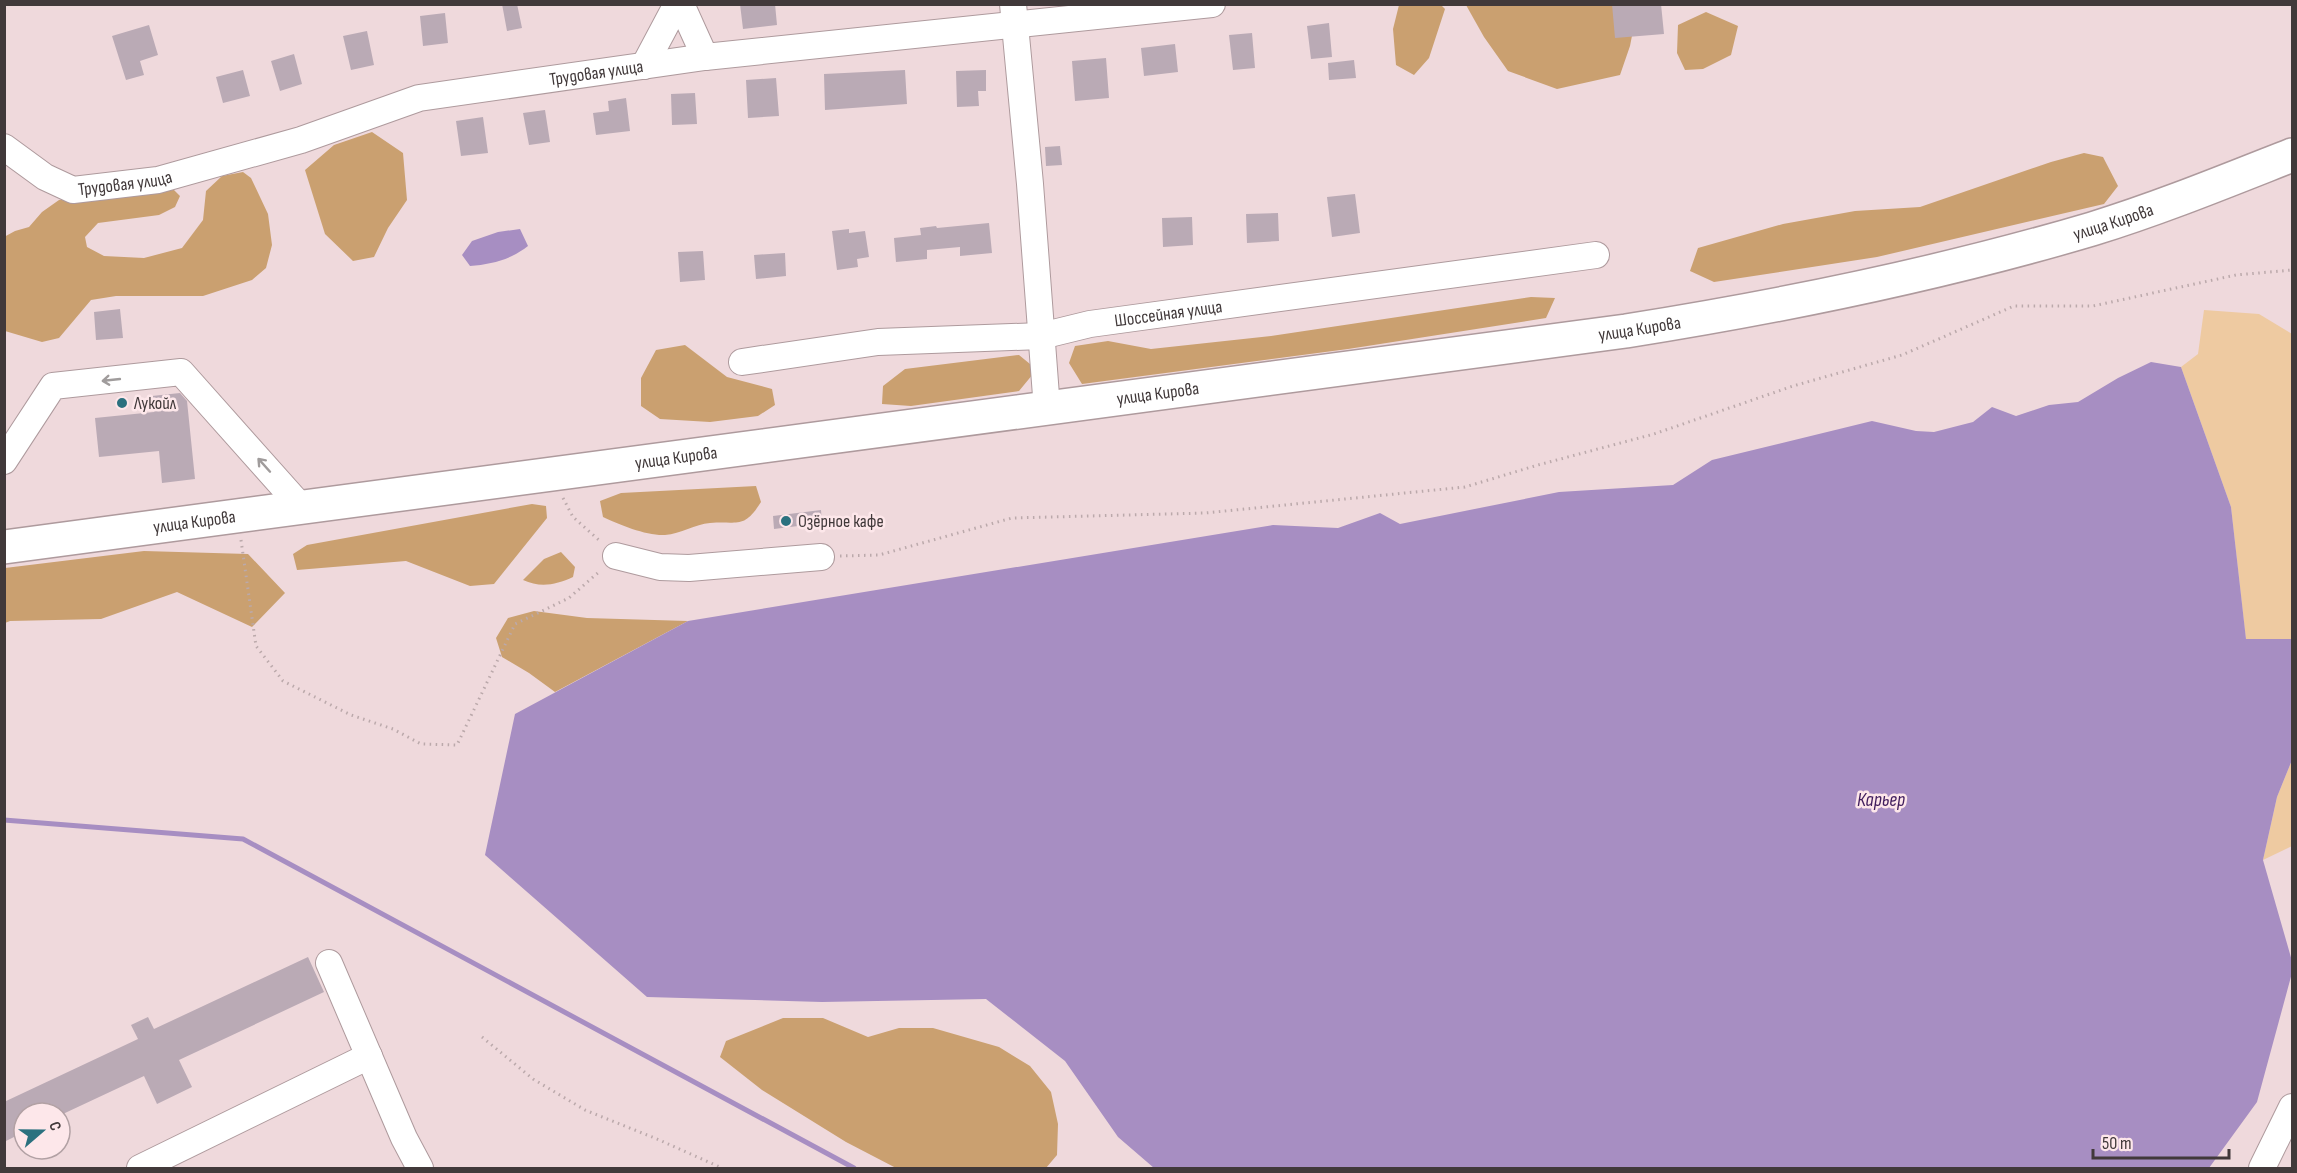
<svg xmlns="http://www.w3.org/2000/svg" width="2297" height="1173" font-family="'Sofia Sans Condensed',sans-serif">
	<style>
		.green { fill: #eecaa1 }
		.forest { fill: #caa070 }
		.water { fill: #a78ec2 }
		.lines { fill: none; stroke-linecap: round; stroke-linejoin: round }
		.stream { stroke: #a78ec2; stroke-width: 5 }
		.building { fill: #baaab5 }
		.minor-casing { stroke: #ae9a9d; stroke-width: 28 }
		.major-casing { stroke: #ae9a9d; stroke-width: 36 }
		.path { stroke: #bba9ab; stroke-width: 3; stroke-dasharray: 1.5 4.5; stroke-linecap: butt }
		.minor { stroke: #fff; stroke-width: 26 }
		.major { stroke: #fff; stroke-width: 33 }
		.oneway { stroke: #a09c9c }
		.poi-dot { fill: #2b717f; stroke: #fde7ea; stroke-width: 2 }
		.labels { text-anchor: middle; stroke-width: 5; stroke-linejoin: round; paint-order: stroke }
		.street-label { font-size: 18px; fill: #41393a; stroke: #fde7ea }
		.poi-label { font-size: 18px; fill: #41393a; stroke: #fde7ea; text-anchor: start }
		.water-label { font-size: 20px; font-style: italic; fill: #401d5d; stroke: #fde7ea }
	</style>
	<rect width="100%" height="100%" fill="#efd9dc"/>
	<!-- green -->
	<path class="green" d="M2204 310 2259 314 2292 334V641V639L2246 640 2231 507 2181 367 2198 354Z
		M2292 760V846L2263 860 2277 797Z"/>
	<!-- forest -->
	<path class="forest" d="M1399 5H1441L1445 9 1429 58 1414 75 1396 65 1393 29Z
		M1466 5H1638L1630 46 1620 75 1557 89 1508 71 1484 37Z
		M1706 12 1738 26 1731 55 1703 69 1685 70 1677 53 1678 25Z
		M372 132 403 153 407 200 388 228 374 257 353 261 325 234 305 170 334 145Z
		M2084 153 2103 157 2118 186 2104 204 1877 257 1714 282 1690 271 1698 248 1783 224 1855 211 1920 207 2051 162Z
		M243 172 251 178 268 214 272 245 266 268 252 280 203 296H116L91 300 59 338 42 342 5 331 4 237 15 231 29 227 42 212 59 200 139 191 174 190 180 196 175 207 159 215 98 223 85 237 87 247 104 256 144 258 182 248 203 220 206 191 222 176Z
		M1531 297 1555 298 1546 318 1348 349 1082 384 1069 363 1075 346 1108 341 1151 349 1271 336Z
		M685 345 727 377 772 389 775 405 758 416 710 422 660 419 641 406V378L656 350Z
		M1019 355 1030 364 1033 374 1019 391 911 406 882 404 883 386 905 369Z
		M756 486 761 502C744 529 739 521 710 523 695 524 681 534 665 535 647 536 620 525 603 517L600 501 621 493Z
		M532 504 546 506 547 518 494 584 470 586 406 561 297 570 293 554 307 545Z
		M144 551 248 554 285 593 252 627 177 592 101 619 10 621 5 623V568Z
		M561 552 575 567 573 577C556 585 540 588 523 580L544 559Z
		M534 611 587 618 688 621 555 692 529 673 502 657 496 638 508 618Z
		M783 1018H823L868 1037 899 1028H933L999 1047 1030 1066 1051 1092 1058 1124 1057 1155 1046 1168H896L846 1142 762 1090 720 1057 726 1041Z"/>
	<!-- water -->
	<path class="water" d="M520 229 528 246C510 260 492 264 470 266L462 255 472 241 498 232Z
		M2151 362 2181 367 2231 507 2246 639H2292V760L2277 797 2263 860 2292 961V973L2257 1102 2209 1168H1154L1118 1137 1065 1061 986 999 822 1002 647 997 485 855 515 714 688 621 1273 525 1338 528 1380 513 1400 524 1559 492 1673 485 1712 460 1872 421 1916 431 1934 432 1973 422 1992 407 2016 416 2049 405 2078 402 2118 378Z"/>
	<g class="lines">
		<!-- stream -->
		<path class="stream" d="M4 820 243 839 854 1168"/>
	</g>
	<!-- building -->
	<path class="building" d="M502 4H517L522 28 507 31Z
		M740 4H775L777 25 743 29Z
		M1612 4H1661L1664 34 1615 38Z
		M445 13 448 43 423 46 420 16Z
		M1329 23 1332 57 1311 59 1307 26Z
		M149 25 158 55 140 61 144 75 126 80 112 36Z
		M367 31 374 65 351 70 343 36Z
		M1252 33 1255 68 1233 70 1229 35Z
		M1175 44 1178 72 1144 76 1141 48Z
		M294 54 302 84 280 91 271 61Z
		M1106 58 1109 98 1075 101 1072 61Z
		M1354 60 1356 78 1329 80 1328 63Z
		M243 70 250 96 223 103 216 77Z
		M905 70 907 104 825 110 824 74Z
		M986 70V91H978L979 106 957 107 956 71Z
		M776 78 779 116 748 118 746 80Z
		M695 93 697 124 672 125 671 94Z
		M626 98 630 131 596 135 593 113 609 111 608 101Z
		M545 110 550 142 529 145 523 113Z
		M483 117 488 153 461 156 456 121Z
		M1060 146 1062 165 1046 166 1045 147Z
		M1355 194 1360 233 1332 237 1327 197Z
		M1278 213 1279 241 1247 243 1246 214Z
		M1192 217 1193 245 1163 247 1162 218Z
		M989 223 992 253 960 256V247L927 250V259L896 262 894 238 921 235 920 228 936 226 937 228Z
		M849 229V233L865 231 869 257 857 259 858 267 837 270 832 231Z
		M703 251 705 280 680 282 678 252Z
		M785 253 786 276 756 279 754 255Z
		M120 309 123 338 96 340 94 312Z
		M180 393 187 401 195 479 162 483 159 451 99 457 95 418 154 412 152 396Z
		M821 510 822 523 774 529 773 516Z
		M308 957 324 992 179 1060 192 1087 157 1104 144 1076 65 1113H24V1132L4 1142V1102L138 1039 131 1025 148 1017 154 1029Z"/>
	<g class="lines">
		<defs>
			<g id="minor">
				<path d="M681 4 705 57"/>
				<path d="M1013 4 1030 184 1047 409"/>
				<path d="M644 66 677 4"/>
				<path id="s1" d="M4 147 45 177 73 190 158 180 301 140 419 98 705 57 1212 4"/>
				<path id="s2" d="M742 362 878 342 1041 336 1090 324 1596 255"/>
				<path d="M4 461 53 386 181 372 303 509"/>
				<path d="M616 556 660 567 689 568 821 557"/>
				<path d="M329 963 404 1138 420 1168"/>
				<path d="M140 1168 369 1056"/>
				<path d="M2262 1168 2292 1107"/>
			</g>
			<g id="major">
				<path id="s3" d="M4 547 1626 331C1784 306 1940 274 2092 229 2160 208 2226 181 2292 155"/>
			</g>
		</defs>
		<!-- minor casing -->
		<use href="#minor" class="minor-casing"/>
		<!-- major casing -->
		<use href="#major" class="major-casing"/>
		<!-- path -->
		<path class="path" d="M563 498 573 517 601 542
			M241 540 256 646 283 681 351 715 393 729 421 744 457 745 515 624 569 598 600 571
			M840 556 879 555 1012 518 1205 513 1465 487 1538 465 1654 434 1793 386 1902 355 2014 306H2093L2236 275 2292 270
			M482 1037 533 1079 585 1110 657 1139 722 1168"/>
		<!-- minor -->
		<use href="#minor" class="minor"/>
		<!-- major -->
		<use href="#major" class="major"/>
	</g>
	<!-- one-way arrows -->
	<defs><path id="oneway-shaft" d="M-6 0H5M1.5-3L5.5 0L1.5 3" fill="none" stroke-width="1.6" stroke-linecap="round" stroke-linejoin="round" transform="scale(1.5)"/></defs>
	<g class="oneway">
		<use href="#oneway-shaft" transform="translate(111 380) rotate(174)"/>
		<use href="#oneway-shaft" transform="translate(264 465) rotate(-132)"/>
	</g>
	<!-- markers -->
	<g class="poi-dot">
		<circle cx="122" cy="403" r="6"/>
		<circle cx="786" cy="521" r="6"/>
	</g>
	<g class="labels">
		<!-- street labels -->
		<g class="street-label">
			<text dy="6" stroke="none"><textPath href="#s1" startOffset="620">Трудовая улица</textPath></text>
			<text dy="6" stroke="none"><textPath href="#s1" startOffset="134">Трудовая улица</textPath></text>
			<text dy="6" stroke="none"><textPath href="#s3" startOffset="2136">улица Кирова</textPath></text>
			<text dy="6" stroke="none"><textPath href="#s2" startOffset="430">Шоссейная улица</textPath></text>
			<text dy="6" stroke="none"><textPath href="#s3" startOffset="1650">улица Кирова</textPath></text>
			<text dy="6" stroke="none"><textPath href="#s3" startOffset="1164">улица Кирова</textPath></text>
			<text dy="6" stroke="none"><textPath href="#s3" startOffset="678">улица Кирова</textPath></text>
			<text dy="6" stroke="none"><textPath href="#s3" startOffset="192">улица Кирова</textPath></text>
		</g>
		<!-- poi labels -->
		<g class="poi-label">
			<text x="134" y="409">Лукойл</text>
			<text x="798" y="527">Озёрное кафе</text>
		</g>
		<!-- water labels -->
		<g class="water-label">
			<text x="1881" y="806">Карьер</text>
		</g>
	</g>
	<!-- border -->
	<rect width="2297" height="1173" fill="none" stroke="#41393a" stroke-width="12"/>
	<!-- north arrow -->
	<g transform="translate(42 1131) rotate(70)"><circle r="28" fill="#fde7ea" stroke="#b2a1a4" stroke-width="1.5"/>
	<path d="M0-4.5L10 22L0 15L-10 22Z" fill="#2b717f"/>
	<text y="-9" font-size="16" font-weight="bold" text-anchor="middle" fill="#41393a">С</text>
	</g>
	<!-- scale -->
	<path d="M2093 1149v9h136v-9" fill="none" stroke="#41393a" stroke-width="3"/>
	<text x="2102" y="1149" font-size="18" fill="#41393a" stroke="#fde7ea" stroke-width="4.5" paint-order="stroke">50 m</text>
</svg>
